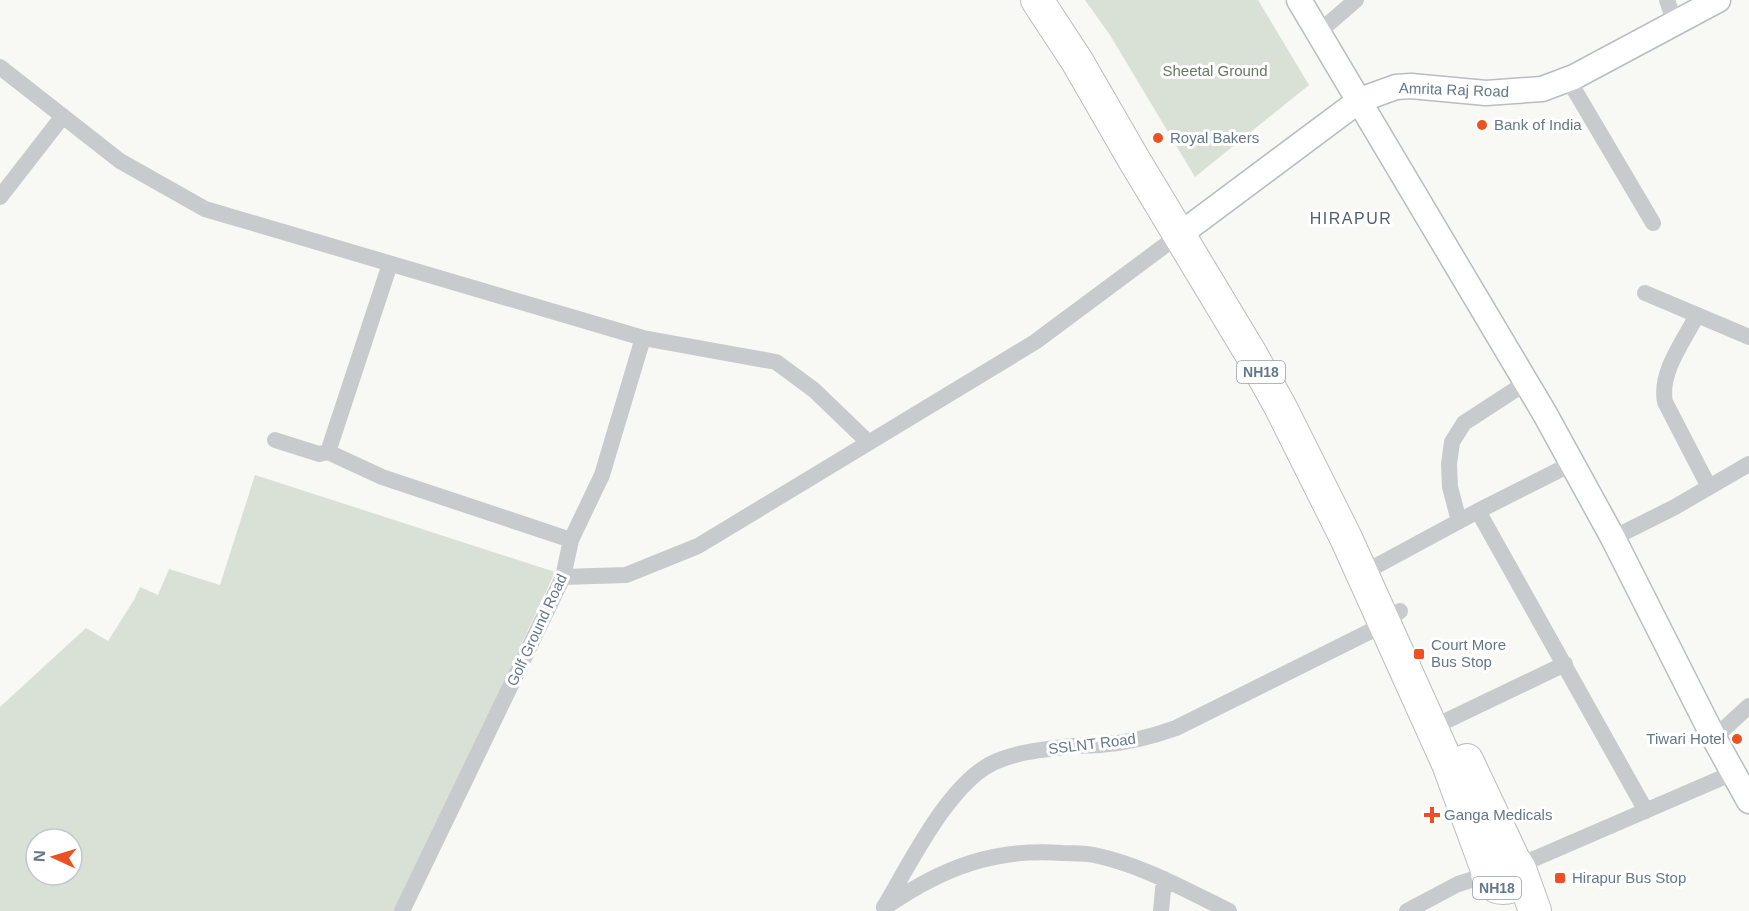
<svg xmlns="http://www.w3.org/2000/svg" width="1749" height="911" font-family="Arial,sans-serif">
	<style>
		.green { fill: #d9e0d5; fill-rule: evenodd }
		.lines { fill: none; stroke-linecap: round; stroke-linejoin: round }
		.secondary-casing { stroke: #b7bdc1; stroke-width: 27 }
		.highway-casing { stroke: #b9bdc0; stroke-width: 34 }
		.street { stroke: #c7cbce; stroke-width: 16 }
		.secondary { stroke: #fff; stroke-width: 24 }
		.highway { stroke: #fff; stroke-width: 32 }
		.poi-dot { fill: #eb5121; stroke: #fff; stroke-width: 2 }
		.labels { text-anchor: middle; stroke-width: 6; stroke-linejoin: round; paint-order: stroke }
		.shield { fill: #fff; stroke: #93a0ab; stroke-width: 1.5 }
		.shield-label { font-size: 14px; font-weight: bold; fill: #657887 }
		.park-label { font-size: 15px; fill: #657960; stroke: #fff }
		.street-label { font-size: 15px; fill: #657887; stroke: #fff }
		.poi-label { font-size: 15px; fill: #657887; stroke: #fff; text-anchor: start }
		.neighbourhood-label { font-size: 16px; letter-spacing: 1.5px; fill: #53616c; stroke: #fff }
	</style>
	<rect width="100%" height="100%" fill="#f8f8f4"/>
	<!-- green -->
	<path class="green" d="M1085 0H1258L1309 85 1195 177 1110 35Z
		M255 475 555 572 397 911H0V707L86 628 108 641 134 600 140 587 158 595 169 569 220 585ZM36 839H72V875H36Z"/>
	<g class="lines">
		<defs>
			<path id="secondary" d="M1299 0 1545 414 1613 538 1714 738 1749 801
				M1179 235 1360 100 1396 87 1411 86 1486 93 1542 89 1574 77 1718 0"/>
			<path id="highway" d="M1037 0 1077 61 1133 158 1251 354 1281 408 1346 538 1448 764 1487 870
				M1467 760 1514 860
				M1487 872a16 16 0 1 1 32 0a16 16 0 1 1-32 0Z
				M1520 869 1535 911"/>
		</defs>
		<!-- secondary casing -->
		<use href="#secondary" class="secondary-casing"/>
		<!-- highway casing -->
		<use href="#highway" class="highway-casing"/>
		<!-- street -->
		<path class="street" d="M1667 0 1675 23
			M1319 32 1356 0
			M0 67 120 161 205 209 643 338 776 362 814 390 868 442
			M1568 79 1653 223
			M0 197 63 116
			M1645 293 1749 337
			M1697 315C1684 341 1659 372 1665 402L1709 487
			M275 440 319 454 328 452 382 477 571 540
			M328 452 390 264
			M1478 511 1573 463
			M1459 521 1450 487 1449 464 1452 442 1464 423 1527 382
			M1613 538 1675 507 1749 464
			M1378 565 1478 511 1646 811
			M563 577 626 575 698 546 1035 342 1179 235
			M1448 720 1565 664
			M1714 738 1749 706
			M1517 864 1534 859 1733 773
			M890 904C944 867 996 848 1062 853 1072 853 1084 853 1094 855 1142 865 1186 890 1229 911
			M884 907C910 864 950 780 997 761 1018 752 1041 750 1064 747 1076 745 1088 746 1100 745 1127 743 1151 737 1176 728L1385 624 1400 611
			M402 911 563 577 571 540 602 475 643 338
			M1161 911 1164 879
			M1407 911 1458 884 1487 875"/>
		<!-- secondary -->
		<use href="#secondary" class="secondary"/>
		<!-- highway -->
		<use href="#highway" class="highway"/>
	</g>
	<!-- markers -->
	<g class="poi-dot">
		<circle cx="1482" cy="125" r="6"/>
		<circle cx="1158" cy="138" r="6"/>
		<rect x="1413" y="648" width="12" height="12" rx="3"/>
		<circle cx="1737" cy="739" r="6"/>
		<path d="M1429 806h6v6h6v6h-6v6h-6v-6h-6v-6h6z"/>
		<rect x="1554" y="872" width="12" height="12" rx="3"/>
	</g>
	<g class="labels">
		<!-- shield labels -->
		<g class="shield">
			<rect x="1237" y="361" width="48" height="22" rx="4.5"/>
			<rect x="1473" y="877" width="48" height="22" rx="4.5"/>
		</g>
		<g class="shield-label">
			<text x="1261" y="377">NH18</text>
			<text x="1497" y="893">NH18</text>
		</g>
		<!-- park labels -->
		<g class="park-label">
			<text x="1215" y="76">Sheetal Ground</text>
		</g>
		<!-- street labels -->
		<g class="street-label">
			<text transform="translate(1454 90) rotate(2)" y="5">Amrita Raj Road</text>
			<text transform="translate(537 630) rotate(-65)" y="5">Golf Ground Road</text>
			<text transform="translate(1092 744) rotate(-7)" y="5">SSLNT Road</text>
		</g>
		<!-- poi labels -->
		<g class="poi-label">
			<text x="1494" y="130">Bank of India</text>
			<text x="1170" y="143">Royal Bakers</text>
			<text x="1431" y="650">Court More<tspan x="1431" dy="17">Bus Stop</tspan></text>
			<text x="1725" y="744" text-anchor="end">Tiwari Hotel</text>
			<text x="1444" y="820">Ganga Medicals</text>
			<text x="1572" y="883">Hirapur Bus Stop</text>
		</g>
		<!-- neighbourhood labels -->
		<g class="neighbourhood-label">
			<text x="1351" y="224">HIRAPUR</text>
		</g>
	</g>
	<!-- north arrow -->
	<g transform="translate(54 857) rotate(274)"><circle r="28" fill="#ffffff" stroke="#c1c9cf" stroke-width="1.5"/>
	<path d="M0-4.5L10 22L0 15L-10 22Z" fill="#eb5121"/>
	<text y="-9" font-size="16" font-weight="bold" text-anchor="middle" fill="#657887">N</text>
	</g>
</svg>
